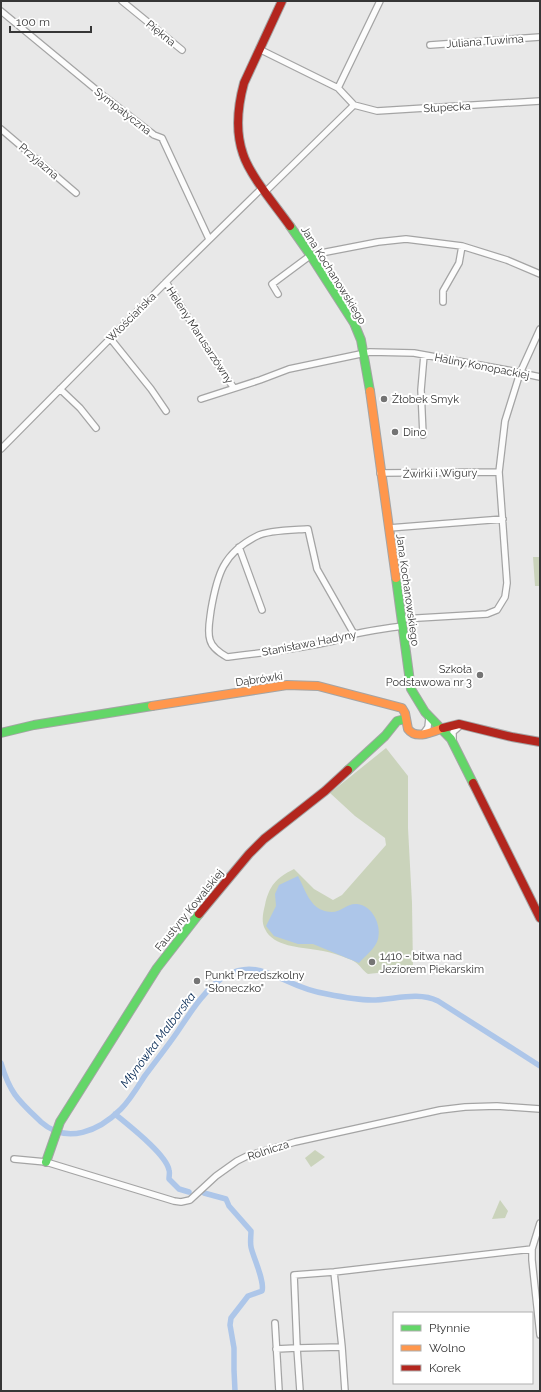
<svg xmlns="http://www.w3.org/2000/svg" width="541" height="1392" font-family="Raleway,sans-serif">
	<style>
		.green { fill: #cad3bb }
		.water { fill: #adc6e9 }
		.lines { fill: none; stroke-linecap: round; stroke-linejoin: round }
		.canal { stroke: #adc6e9; stroke-width: 5.5 }
		.street-casing { stroke: #a4a4a4; stroke-width: 8 }
		.fast-casing { stroke: #a4a4a4; stroke-width: 10 }
		.slow-casing { stroke: #a4a4a4; stroke-width: 10 }
		.jam-casing { stroke: #a4a4a4; stroke-width: 10 }
		.street { stroke: #fcfcfc; stroke-width: 5.5 }
		.fast { stroke: #63d668; stroke-width: 8 }
		.slow { stroke: #ff974d; stroke-width: 8 }
		.jam { stroke: #b3261e; stroke-width: 8 }
		.poi-dot { fill: #747474; stroke: #fff; stroke-width: 1.5 }
		.labels { text-anchor: middle; stroke-width: 4; stroke-linejoin: round; paint-order: stroke }
		.street-label { font-size: 11px; fill: #363636; stroke: #fff }
		.poi-label { font-size: 11px; fill: #363636; stroke: #fff; text-anchor: start }
		.water-label { font-size: 12px; font-style: italic; fill: #052954; stroke: #fff }
	</style>
	<rect width="100%" height="100%" fill="#e8e8e8"/>
	<!-- green -->
	<path class="green" d="M533 557H540V586H535Z
		M386 748 408 776V828L412 903 413 969 368 974C363 971 360 965 355 962 351 959 345 958 341 956 333 953 325 951 317 950 301 947 273 947 265 929 261 922 263 913 265 905 269 886 276 878 294 869L314 889 333 900 342 895 386 845 385 838 355 816 330 793Z
		M315 1150 325 1157 311 1167 305 1158Z
		M500 1200 508 1211 505 1218 492 1219Z"/>
	<!-- water -->
	<path class="water" d="M298 876C304 887 309 905 322 910 340 917 344 903 357 904 372 905 382 925 378 939 376 948 365 956 359 963L313 944H298L274 936 266 926 276 906 275 894 279 885Z"/>
	<g class="lines">
		<!-- canal -->
		<path class="canal" d="M1 1063C10 1094 19 1101 41 1122 67 1145 99 1131 121 1109 130 1100 137 1088 144 1077 155 1062 167 1047 178 1031 190 1013 207 986 227 975 250 963 266 972 287 981 300 987 314 992 327 994 342 997 357 1000 372 1000 393 1000 418 991 438 1001L540 1066
			M115 1114C128 1125 166 1154 169 1170 170 1172 169 1176 169 1179L179 1189 189 1192
			M204 1193 226 1199 229 1206 251 1231C251 1236 250 1242 251 1247 253 1257 265 1281 262 1291L248 1296 231 1318 230 1325 234 1348V1370L235 1391"/>
		<defs>
			<path id="street" d="M122 1 182 50
				M1 11 105 97 154 135 162 138 209 239
				M430 45 540 37
				M259 49 338 88 354 105
				M338 88 380 1
				M1 129 76 193
				M265 192 354 105 377 111 540 101
				M166 282 223 373 234 388
				M278 294 272 284 311 255 378 242 406 239 462 246 507 260 540 274
				M443 302V291L459 263 462 246
				M110 338 151 389 166 411
				M60 389 80 408 96 428
				M201 399 260 380 289 369 370 352 414 353 507 370 540 377
				M423 435 421 390 424 355
				M1 449 169 279 262 188
				M380 473 499 472
				M389 528 503 519
				M239 547 262 610
				M401 619 487 614 497 610 505 597 507 583 499 472 505 421 520 373 540 329
				M354 634 317 569 308 529C295 530 268 530 257 536 223 553 217 575 211 610 210 619 207 631 210 640 212 648 220 653 227 657 262 653 298 649 333 641 338 640 342 637 347 636 364 631 384 629 402 626
				M423 734 428 727 429 718
				M453 740V732L461 725
				M14 1159 46 1162 174 1201 181 1202 190 1200 216 1176 237 1161 247 1156 295 1142 440 1110 465 1107 497 1106 540 1109
				M540 1223 532 1249V1260L540 1335
				M334 1272 342 1347
				M275 1323 279 1391
				M276 1349 297 1348 294 1275 334 1272 532 1249
				M300 1391 297 1348 342 1347 345 1391"/>
			<path id="fast" d="M290 226 309 253 354 323 361 340 370 391
				M396 578 411 689 425 712 451 739 473 783
				M1 733 34 725 152 706
				M348 770 385 736 397 721 405 719
				M46 1162 60 1122 157 968 199 914"/>
			<path id="slow" d="M370 391 396 578
				M152 706 287 685 318 686 402 708 405 713 408 729C416 740 432 732 443 728"/>
			<path id="jam" d="M282 1 244 83C238 105 235 131 243 154 250 176 276 206 290 226
				M443 728 459 724 512 737 540 742
				M473 783 540 918
				M199 914 249 854 264 839 325 791 348 770"/>
		</defs>
		<!-- street casing -->
		<use href="#street" class="street-casing"/>
		<!-- fast casing -->
		<use href="#fast" class="fast-casing"/>
		<!-- slow casing -->
		<use href="#slow" class="slow-casing"/>
		<!-- jam casing -->
		<use href="#jam" class="jam-casing"/>
		<!-- street -->
		<use href="#street" class="street"/>
		<!-- fast -->
		<use href="#fast" class="fast"/>
		<!-- slow -->
		<use href="#slow" class="slow"/>
		<!-- jam -->
		<use href="#jam" class="jam"/>
	</g>
	<!-- markers -->
	<g class="poi-dot">
		<circle cx="384" cy="399" r="4"/>
		<circle cx="395" cy="432" r="4"/>
		<circle cx="480" cy="675" r="4"/>
		<circle cx="372" cy="962" r="4"/>
		<circle cx="197" cy="981" r="4"/>
	</g>
	<g class="labels">
		<!-- street labels -->
		<g class="street-label">
			<text transform="translate(161 33) rotate(39)" y="4">Piękna</text>
			<text transform="translate(485 41) rotate(-4)" y="4">Juliana Tuwima</text>
			<text transform="translate(447 107) rotate(-3)" y="4">Słupecka</text>
			<text transform="translate(123 111) rotate(38)" y="4">Sympatyczna</text>
			<text transform="translate(39 161) rotate(41)" y="4">Przyjazna</text>
			<text transform="translate(334 275) rotate(58)" y="4">Jana Kochanowskiego</text>
			<text transform="translate(131 317) rotate(-45)" y="4">Włościańska</text>
			<text transform="translate(200 335) rotate(57)" y="4">Heleny Marusarzówny</text>
			<text transform="translate(482 366) rotate(11)" y="4">Haliny Konopackiej</text>
			<text transform="translate(440 473) rotate(-1)" y="4">Żwirki i Wigury</text>
			<text transform="translate(408 590) rotate(82)" y="4">Jana Kochanowskiego</text>
			<text transform="translate(309 643) rotate(-11)" y="4">Stanisława Hadyny</text>
			<text transform="translate(259 679) rotate(-8)" y="4">Dąbrówki</text>
			<text transform="translate(189 910) rotate(-51)" y="4">Faustyny Kowalskiej</text>
			<text transform="translate(268 1150) rotate(-18)" y="4">Rolnicza</text>
		</g>
		<!-- poi labels -->
		<g class="poi-label">
			<text x="392" y="403">Żłobek Smyk</text>
			<text x="403" y="436">Dino</text>
			<text x="472" y="673" text-anchor="end">Szkoła<tspan x="472" dy="13">Podstawowa nr 3</tspan></text>
			<text x="380" y="960">1410 - bitwa nad<tspan x="380" dy="13">Jeziorem Piekarskim</tspan></text>
			<text x="205" y="979">Punkt Przedszkolny<tspan x="205" dy="13">"Słoneczko"</tspan></text>
		</g>
		<!-- water labels -->
		<g class="water-label">
			<text transform="translate(158 1040) rotate(-53)" y="4">Młynówka Malborska</text>
		</g>
	</g>
	<!-- border -->
	<rect width="541" height="1392" fill="none" stroke="#363636" stroke-width="4"/>
	<!-- legend -->
	<rect x="393" y="1312" width="140" height="72" fill="#ffffff" stroke="#afafaf"/>
	<rect x="401" y="1325" width="20" height="6" fill="#63d668" stroke="#afafaf"/>
	<text x="429" y="1332" font-size="12" fill="#363636">Płynnie</text>
	<rect x="401" y="1345" width="20" height="6" fill="#ff974d" stroke="#afafaf"/>
	<text x="429" y="1352" font-size="12" fill="#363636">Wolno</text>
	<rect x="401" y="1365" width="20" height="6" fill="#b3261e" stroke="#afafaf"/>
	<text x="429" y="1372" font-size="12" fill="#363636">Korek</text>
	<!-- scale -->
	<path d="M10 26v6h81v-6" fill="none" stroke="#363636" stroke-width="2"/>
	<text x="16" y="26" font-size="12" fill="#363636" stroke="#ffffff" stroke-width="3" paint-order="stroke">100 m</text>
</svg>
